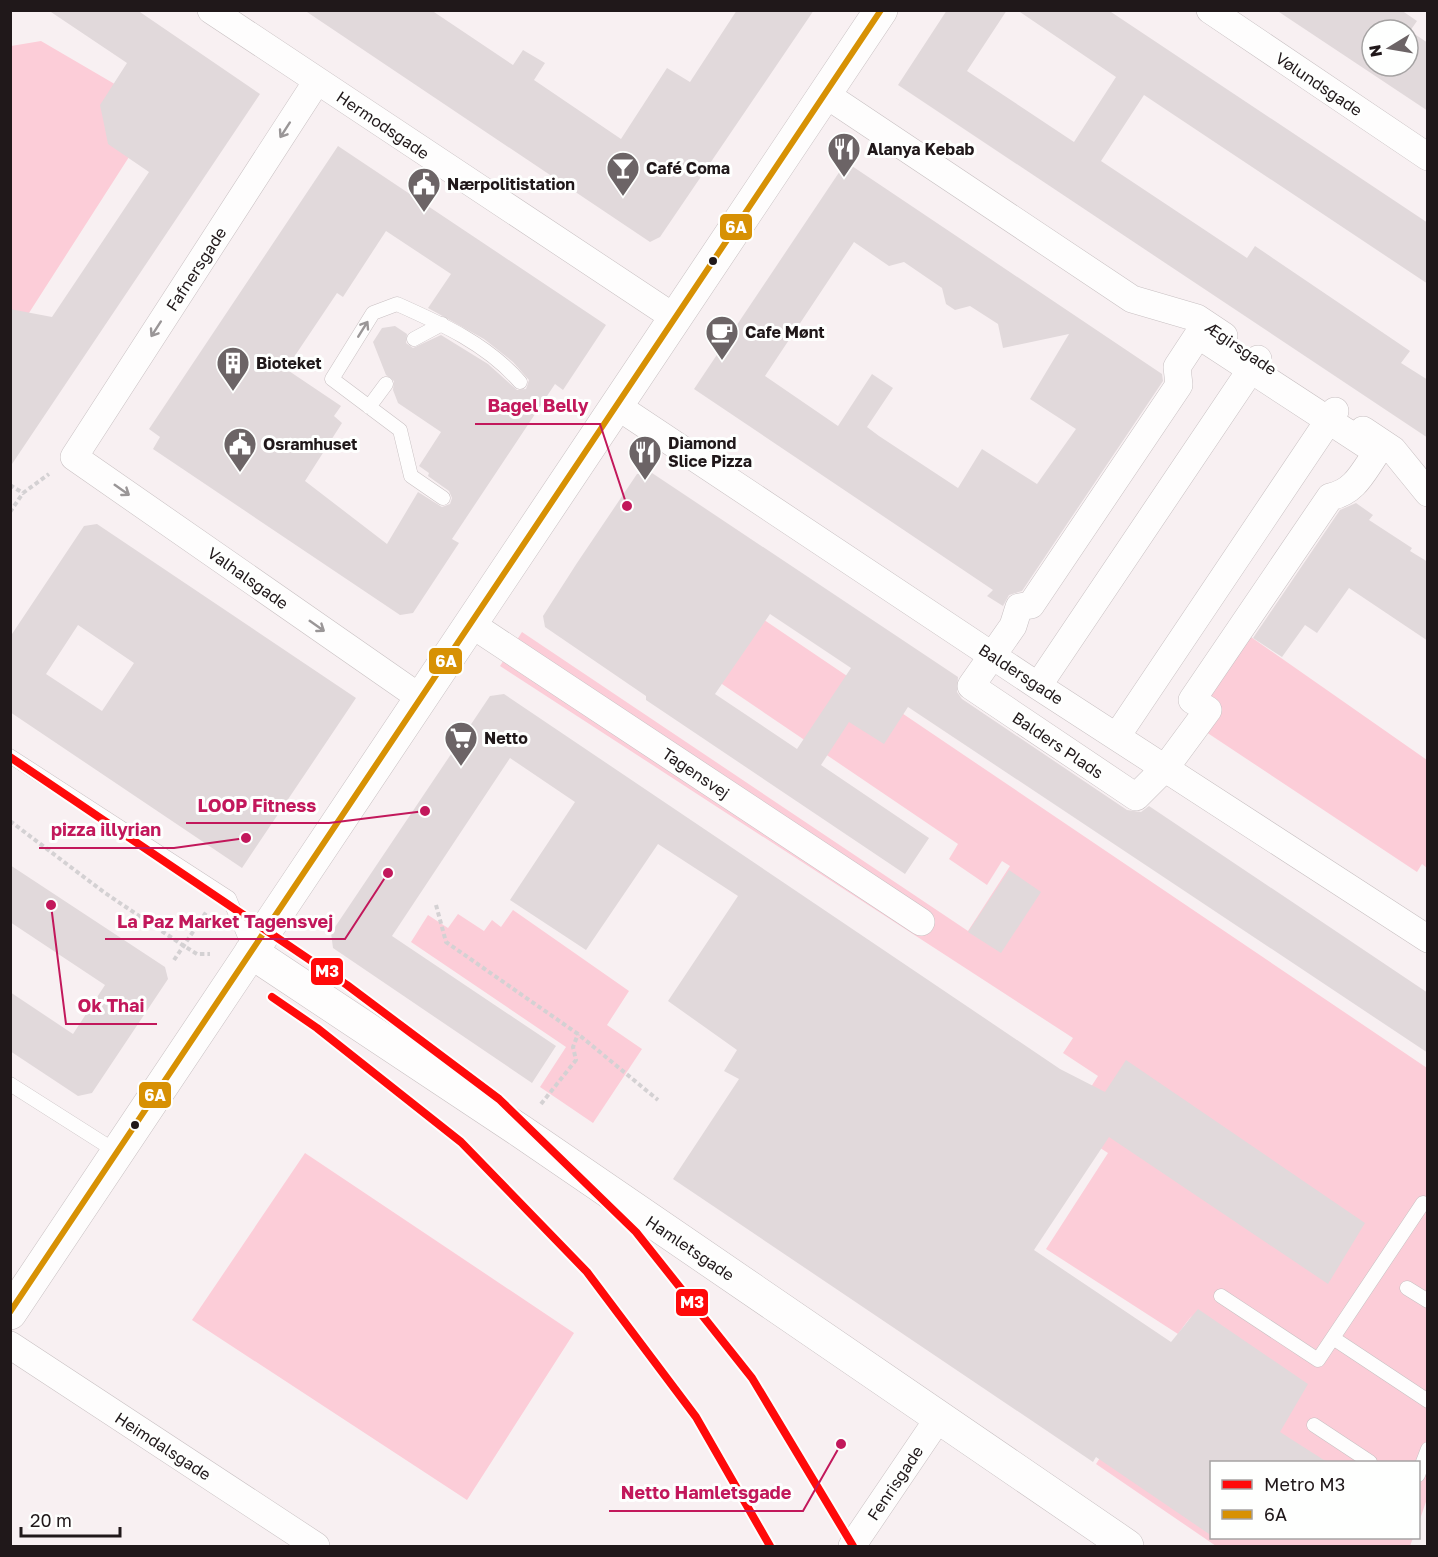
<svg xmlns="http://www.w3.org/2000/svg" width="1438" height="1557" font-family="'Golos Text',sans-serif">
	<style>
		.green { fill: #fccdd8 }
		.building { fill: #e1d9db; fill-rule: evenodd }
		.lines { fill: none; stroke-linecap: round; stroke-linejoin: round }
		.lane-casing { stroke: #c8c0c2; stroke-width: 15 }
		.street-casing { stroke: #c8c0c2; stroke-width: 28 }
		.secondary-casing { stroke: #c8c0c2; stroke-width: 34 }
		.path { stroke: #d4d1d3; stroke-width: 4; stroke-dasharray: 4.5 3; stroke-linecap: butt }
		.lane { stroke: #fefdfd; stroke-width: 14 }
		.street { stroke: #fefdfd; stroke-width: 27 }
		.secondary { stroke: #fefdfd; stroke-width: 33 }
		.bus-1-casing { stroke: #fefffe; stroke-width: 10 }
		.bus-1 { stroke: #d79104; stroke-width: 6 }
		.metro-1-casing { stroke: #fefffe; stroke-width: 12 }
		.metro-1 { stroke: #ff0a0a; stroke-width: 8 }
		.oneway { stroke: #9a9697 }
		.bus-dot { fill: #20181a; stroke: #fefffe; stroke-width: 2 }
		.labels { text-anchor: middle; stroke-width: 6; stroke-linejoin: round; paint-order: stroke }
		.street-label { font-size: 16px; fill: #20181a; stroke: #fefffe }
		.poi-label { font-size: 16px; font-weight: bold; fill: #20181a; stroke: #fefffe; text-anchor: start }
		.leader { fill: none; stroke: #c2185b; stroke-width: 2 }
		.callout-dot { fill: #c2185b; stroke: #fefffe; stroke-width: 2 }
		.callout-label { font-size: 18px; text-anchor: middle; font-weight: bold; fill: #c2185b; stroke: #fefffe; stroke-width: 6; stroke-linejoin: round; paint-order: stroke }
		.line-badge { stroke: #fefffe; stroke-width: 2 }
		.badge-label { font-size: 16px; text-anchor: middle; font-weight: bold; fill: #fff }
	</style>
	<rect width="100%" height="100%" fill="#f8f0f2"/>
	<!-- green -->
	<path class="green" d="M41 41 142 100 145 132 11 341V46Z
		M668 555 1427 1068 1428 1496 1419 1522 1418 1462H1212V1538H1413L1410 1546H1216L1096 1464 1192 1315 1178 1334 1046 1249 1108 1153 1066 1126 1098 1076 1063 1053 1073 1038 500 666 522 632 968 931 1010 866 1002 861 987 885 949 859 958 844 691 663Z
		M1241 630 1427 760V868L1422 864 1417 872 1197 726Z
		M513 910 629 991 607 1025 642 1049 593 1123 540 1087 566 1047 411 942 428 915 448 928 458 914 484 931 492 920 501 927Z
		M305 1153 574 1333 467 1500 192 1320Z"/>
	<!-- building -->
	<path class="building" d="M48 10H137L260 94 10 467V309L52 317 149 172 108 144 104 124 100 105 127 63Z
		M304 10H431L513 65 523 50 545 63 534 80 621 139 667 68 690 82 737 10H814L660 237 650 242Z
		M947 10H1007L967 71 1074 142 1116 77 1017 10H1108L1428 223V284L1144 95 1101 161 1247 258 1255 246 1410 351 1401 363 1428 380V438L898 85Z
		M1276 10H1401L1417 21 1410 31 1428 43V111ZM1372 30H1408V66H1372Z
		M338 146 606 325 563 390 555 384 452 539 459 543 413 613 400 615 153 449 160 437 149 429ZM386 231 451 274 428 308 484 339 513 362 529 380 526 389 517 390 488 364 441 335 413 348 406 343 407 334 395 326 382 328 373 342 386 375 394 381 393 390 398 403 441 432 419 466 429 473 428 476 449 491 452 498 450 504 442 507 418 492 387 544 305 481 342 423 334 416 341 406 286 369 337 293 343 297Z
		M846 162 1162 374 1163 381 1022 591 1009 595 1003 606 987 596 993 590 694 389ZM854 242 889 266 904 262 942 288 946 304 955 310 970 306 998 324 1003 348 1069 334 1030 399 1076 429 1037 484 982 449 958 488 879 436 867 427 893 388 872 374 838 426 765 376Z
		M649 471 958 677 957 692 962 699 1127 810 1141 812 1149 806 1428 993V1053L908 707 884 744 849 722 821 765 929 838 905 874 646 700V696L545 627 543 616 577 563 637 474ZM770 614 851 668 797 749 715 694Z
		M1356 503 1373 515 1369 520 1412 548 1410 551 1428 562V641L1349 588 1317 633 1305 625 1282 657 1253 638 1340 510Z
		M97 524 356 698 242 868 10 712V637L84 526ZM78 625 134 663 102 711 46 674Z
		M504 694 1060 1069 1105 1092 1126 1060 1365 1223 1328 1284 1109 1137 1034 1250 1171 1342 1198 1309 1308 1384 1280 1432 1327 1462H1212V1536L1096 1457 1093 1462 673 1179 739 1079 724 1071 737 1050 668 1001 738 896 658 844 586 950 510 900 575 802 510 758 392 936 556 1046 532 1083 333 948 331 933 490 696Z
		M10 865 165 967 168 979 92 1093 78 1096 10 1051V992L73 1034 105 985 10 922Z
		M1009 870 1041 892 1001 953 968 932Z"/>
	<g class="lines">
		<defs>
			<path id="lane" d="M414 339 442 324
				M369 407 386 384
				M443 498 411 476 400 430 332 379 373 313 397 304C442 324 487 344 520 382
				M10 756 229 898 250 949
				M10 1084 117 1152
				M1407 1288 1428 1301
				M1221 1296 1318 1360 1423 1203
				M1333 1338 1428 1401
				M1314 1425 1370 1462
				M1418 1475 1428 1449"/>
			<path id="street" d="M211 10 675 318
				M1210 10 1428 157
				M317 81 74 457 422 699
				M825 94 1132 299 1197 318 1224 336
				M1198 335 1374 450 1375 455C1362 474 1354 492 1330 497L1192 700 1208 710 1166 767 1136 797 971 686 1013 626 1019 607 1031 605 1179 385 1177 367Z
				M617 406 1038 686 1428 939
				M1363 430 1393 450 1428 493
				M471 624 921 922
				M1038 686 1258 359
				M1117 736 1335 411
				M10 1345 316 1546
				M852 1546 938 1419"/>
			<path id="secondary" d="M251 952 522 1132 1127 1546
				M10 1313 881 10"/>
		</defs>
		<!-- lane casing -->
		<use href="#lane" class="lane-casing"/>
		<!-- street casing -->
		<use href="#street" class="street-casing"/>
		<!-- secondary casing -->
		<use href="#secondary" class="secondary-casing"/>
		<!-- path -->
		<path class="path" d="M10 485 23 493 49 474
			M10 512 23 493
			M10 821 105 893 184 946 197 954H210
			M436 905 446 942 578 1034 658 1100
			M174 960 207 911
			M541 1104 576 1060 573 1047 578 1034"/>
		<!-- lane -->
		<use href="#lane" class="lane"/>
		<!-- street -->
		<use href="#street" class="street"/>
		<!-- secondary -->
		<use href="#secondary" class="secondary"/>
		<defs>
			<path id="bus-1" d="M10 1312 881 10"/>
		</defs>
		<!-- bus-1 casing -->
		<use href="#bus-1" class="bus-1-casing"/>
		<!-- bus-1 -->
		<use href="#bus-1" class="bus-1"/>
		<defs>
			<path id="metro-1" d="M10 757 347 985 499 1099 636 1232 752 1378 853 1546
				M272 997 317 1028 461 1142 587 1272 696 1417 770 1546"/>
		</defs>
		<!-- metro-1 casing -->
		<use href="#metro-1" class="metro-1-casing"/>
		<!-- metro-1 -->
		<use href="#metro-1" class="metro-1"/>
	</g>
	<!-- one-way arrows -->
	<defs><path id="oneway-shaft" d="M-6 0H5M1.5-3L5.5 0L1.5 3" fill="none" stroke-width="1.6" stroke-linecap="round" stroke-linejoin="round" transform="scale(1.5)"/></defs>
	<g class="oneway">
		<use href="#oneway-shaft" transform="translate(285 130) rotate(123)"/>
		<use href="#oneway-shaft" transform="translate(156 329) rotate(123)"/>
		<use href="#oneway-shaft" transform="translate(363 329) rotate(-58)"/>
		<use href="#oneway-shaft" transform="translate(122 490) rotate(35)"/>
		<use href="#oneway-shaft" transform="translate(317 626) rotate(35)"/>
	</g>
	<!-- icons -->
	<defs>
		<symbol id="restaurant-pin" viewBox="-11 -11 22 30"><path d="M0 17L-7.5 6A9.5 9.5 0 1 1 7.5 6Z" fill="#6c6466" stroke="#fefffe"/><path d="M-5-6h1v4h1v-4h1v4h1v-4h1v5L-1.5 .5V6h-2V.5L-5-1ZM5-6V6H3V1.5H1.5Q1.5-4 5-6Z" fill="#fff"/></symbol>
		<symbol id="bar-pin" viewBox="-11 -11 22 30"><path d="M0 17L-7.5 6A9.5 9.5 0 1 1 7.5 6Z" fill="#6c6466" stroke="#fefffe"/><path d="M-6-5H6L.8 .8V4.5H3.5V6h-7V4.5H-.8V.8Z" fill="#fff"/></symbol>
		<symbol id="civic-pin" viewBox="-11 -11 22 30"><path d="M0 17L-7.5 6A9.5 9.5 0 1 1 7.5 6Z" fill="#6c6466" stroke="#fefffe"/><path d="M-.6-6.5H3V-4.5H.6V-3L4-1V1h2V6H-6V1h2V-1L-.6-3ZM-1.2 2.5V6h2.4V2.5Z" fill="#fff"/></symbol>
		<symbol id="cafe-pin" viewBox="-11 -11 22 30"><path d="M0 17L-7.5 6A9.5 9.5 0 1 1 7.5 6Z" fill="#6c6466" stroke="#fefffe"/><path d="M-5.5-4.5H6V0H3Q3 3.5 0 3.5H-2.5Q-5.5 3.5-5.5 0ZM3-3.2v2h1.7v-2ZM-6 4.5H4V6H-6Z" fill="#fff"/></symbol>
		<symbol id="building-pin" viewBox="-11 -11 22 30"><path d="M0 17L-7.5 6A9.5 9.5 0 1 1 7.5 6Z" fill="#6c6466" stroke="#fefffe"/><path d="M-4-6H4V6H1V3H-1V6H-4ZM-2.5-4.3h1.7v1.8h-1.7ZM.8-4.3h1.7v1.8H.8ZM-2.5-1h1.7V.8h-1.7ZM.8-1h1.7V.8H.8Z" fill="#fff"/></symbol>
		<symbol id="supermarket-pin" viewBox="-11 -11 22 30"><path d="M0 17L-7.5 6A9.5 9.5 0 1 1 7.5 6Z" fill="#6c6466" stroke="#fefffe"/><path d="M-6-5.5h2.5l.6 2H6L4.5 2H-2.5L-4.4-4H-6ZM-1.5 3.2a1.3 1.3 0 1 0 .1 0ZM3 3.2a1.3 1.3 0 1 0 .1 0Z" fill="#fff"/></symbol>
	</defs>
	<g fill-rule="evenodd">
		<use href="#restaurant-pin" x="825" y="130" width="38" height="52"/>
		<use href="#bar-pin" x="604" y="149" width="38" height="52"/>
		<use href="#civic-pin" x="405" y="165" width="38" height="52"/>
		<use href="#cafe-pin" x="703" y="313" width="38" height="52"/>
		<use href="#building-pin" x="214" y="344" width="38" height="52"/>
		<use href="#civic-pin" x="221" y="425" width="38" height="52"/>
		<use href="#restaurant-pin" x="626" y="433" width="38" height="52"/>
		<use href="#supermarket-pin" x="442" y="719" width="38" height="52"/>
	</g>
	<!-- markers -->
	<g class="bus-dot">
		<circle cx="713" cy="261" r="5"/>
		<circle cx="135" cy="1125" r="5"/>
	</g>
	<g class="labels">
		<!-- street labels -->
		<g class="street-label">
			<text transform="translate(1319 84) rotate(34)" y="6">Vølundsgade</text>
			<text transform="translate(383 125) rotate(34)" y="6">Hermodsgade</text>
			<text transform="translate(196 269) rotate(-57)" y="6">Fafnersgade</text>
			<text transform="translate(1241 348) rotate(34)" y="6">Ægirsgade</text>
			<text transform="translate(248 578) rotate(35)" y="6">Valhalsgade</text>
			<text transform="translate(1021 674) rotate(33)" y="6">Baldersgade</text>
			<text transform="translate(1058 745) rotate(34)" y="6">Balders Plads</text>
			<text transform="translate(696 773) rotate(34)" y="6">Tagensvej</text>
			<text transform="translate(690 1248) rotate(34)" y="6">Hamletsgade</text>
			<text transform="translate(163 1446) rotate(33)" y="6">Heimdalsgade</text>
			<text transform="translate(895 1483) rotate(-56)" y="6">Fenrisgade</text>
		</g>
		<!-- poi labels -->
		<g class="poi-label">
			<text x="867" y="155">Alanya Kebab</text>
			<text x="646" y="174">Café Coma</text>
			<text x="447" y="190">Nærpolitistation</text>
			<text x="745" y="338">Cafe Mønt</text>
			<text x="256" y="369">Bioteket</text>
			<text x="668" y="449">Diamond<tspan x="668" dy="18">Slice Pizza</tspan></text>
			<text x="263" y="450">Osramhuset</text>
			<text x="484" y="744">Netto</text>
		</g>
	</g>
	<!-- callouts -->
	<path class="leader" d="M627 506L600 424H475M425 811L329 823H186M246 838L174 848H39M388 873L345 939H105M51 905L66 1024H157M841 1444L803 1511H609"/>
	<g class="callout-dot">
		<circle cx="627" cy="506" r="6"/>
		<circle cx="425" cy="811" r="6"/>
		<circle cx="246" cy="838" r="6"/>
		<circle cx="388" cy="873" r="6"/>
		<circle cx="51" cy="905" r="6"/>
		<circle cx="841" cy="1444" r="6"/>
	</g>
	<g class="callout-label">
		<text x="538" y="412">Bagel Belly</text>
		<text x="257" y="812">LOOP Fitness</text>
		<text x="106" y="836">pizza illyrian</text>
		<text x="225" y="928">La Paz Market Tagensvej</text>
		<text x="111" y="1012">Ok Thai</text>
		<text x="706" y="1499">Netto Hamletsgade</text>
	</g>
	<g class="line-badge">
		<rect x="719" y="213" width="34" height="28" rx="6" fill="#d79104"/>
		<rect x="428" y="647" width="35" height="28" rx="6" fill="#d79104"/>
		<rect x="310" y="957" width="34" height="29" rx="6" fill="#ff0a0a"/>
		<rect x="138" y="1081" width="34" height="28" rx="6" fill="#d79104"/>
		<rect x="675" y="1288" width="34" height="29" rx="6" fill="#ff0a0a"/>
	</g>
	<g class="badge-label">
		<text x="736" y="233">6A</text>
		<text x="446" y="667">6A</text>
		<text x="327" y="977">M3</text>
		<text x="155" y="1101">6A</text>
		<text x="692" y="1308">M3</text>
	</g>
	<!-- border -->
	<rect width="1438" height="1557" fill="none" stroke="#20181a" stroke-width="24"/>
	<!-- legend -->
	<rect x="1210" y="1461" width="210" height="78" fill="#fefffe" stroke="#a5a3a3" stroke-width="1.5"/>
	<rect x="1222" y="1480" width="30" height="9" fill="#ff0a0a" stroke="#a5a3a3" stroke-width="1.5"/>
	<text x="1264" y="1491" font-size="18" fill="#20181a">Metro M3</text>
	<rect x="1222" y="1510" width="30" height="9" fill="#d79104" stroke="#a5a3a3" stroke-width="1.5"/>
	<text x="1264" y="1521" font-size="18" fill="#20181a">6A</text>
	<!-- north arrow -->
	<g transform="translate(1390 48) rotate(259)"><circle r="28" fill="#fefffe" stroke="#a5a3a3" stroke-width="1.5"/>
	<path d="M0-4.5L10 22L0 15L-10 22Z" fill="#6c6466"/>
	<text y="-9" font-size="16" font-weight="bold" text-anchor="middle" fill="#20181a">N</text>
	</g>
	<!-- scale -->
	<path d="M21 1527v9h99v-9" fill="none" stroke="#20181a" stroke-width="3"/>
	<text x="30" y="1527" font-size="18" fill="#20181a" stroke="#fefffe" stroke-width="4.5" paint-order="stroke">20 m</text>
</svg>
